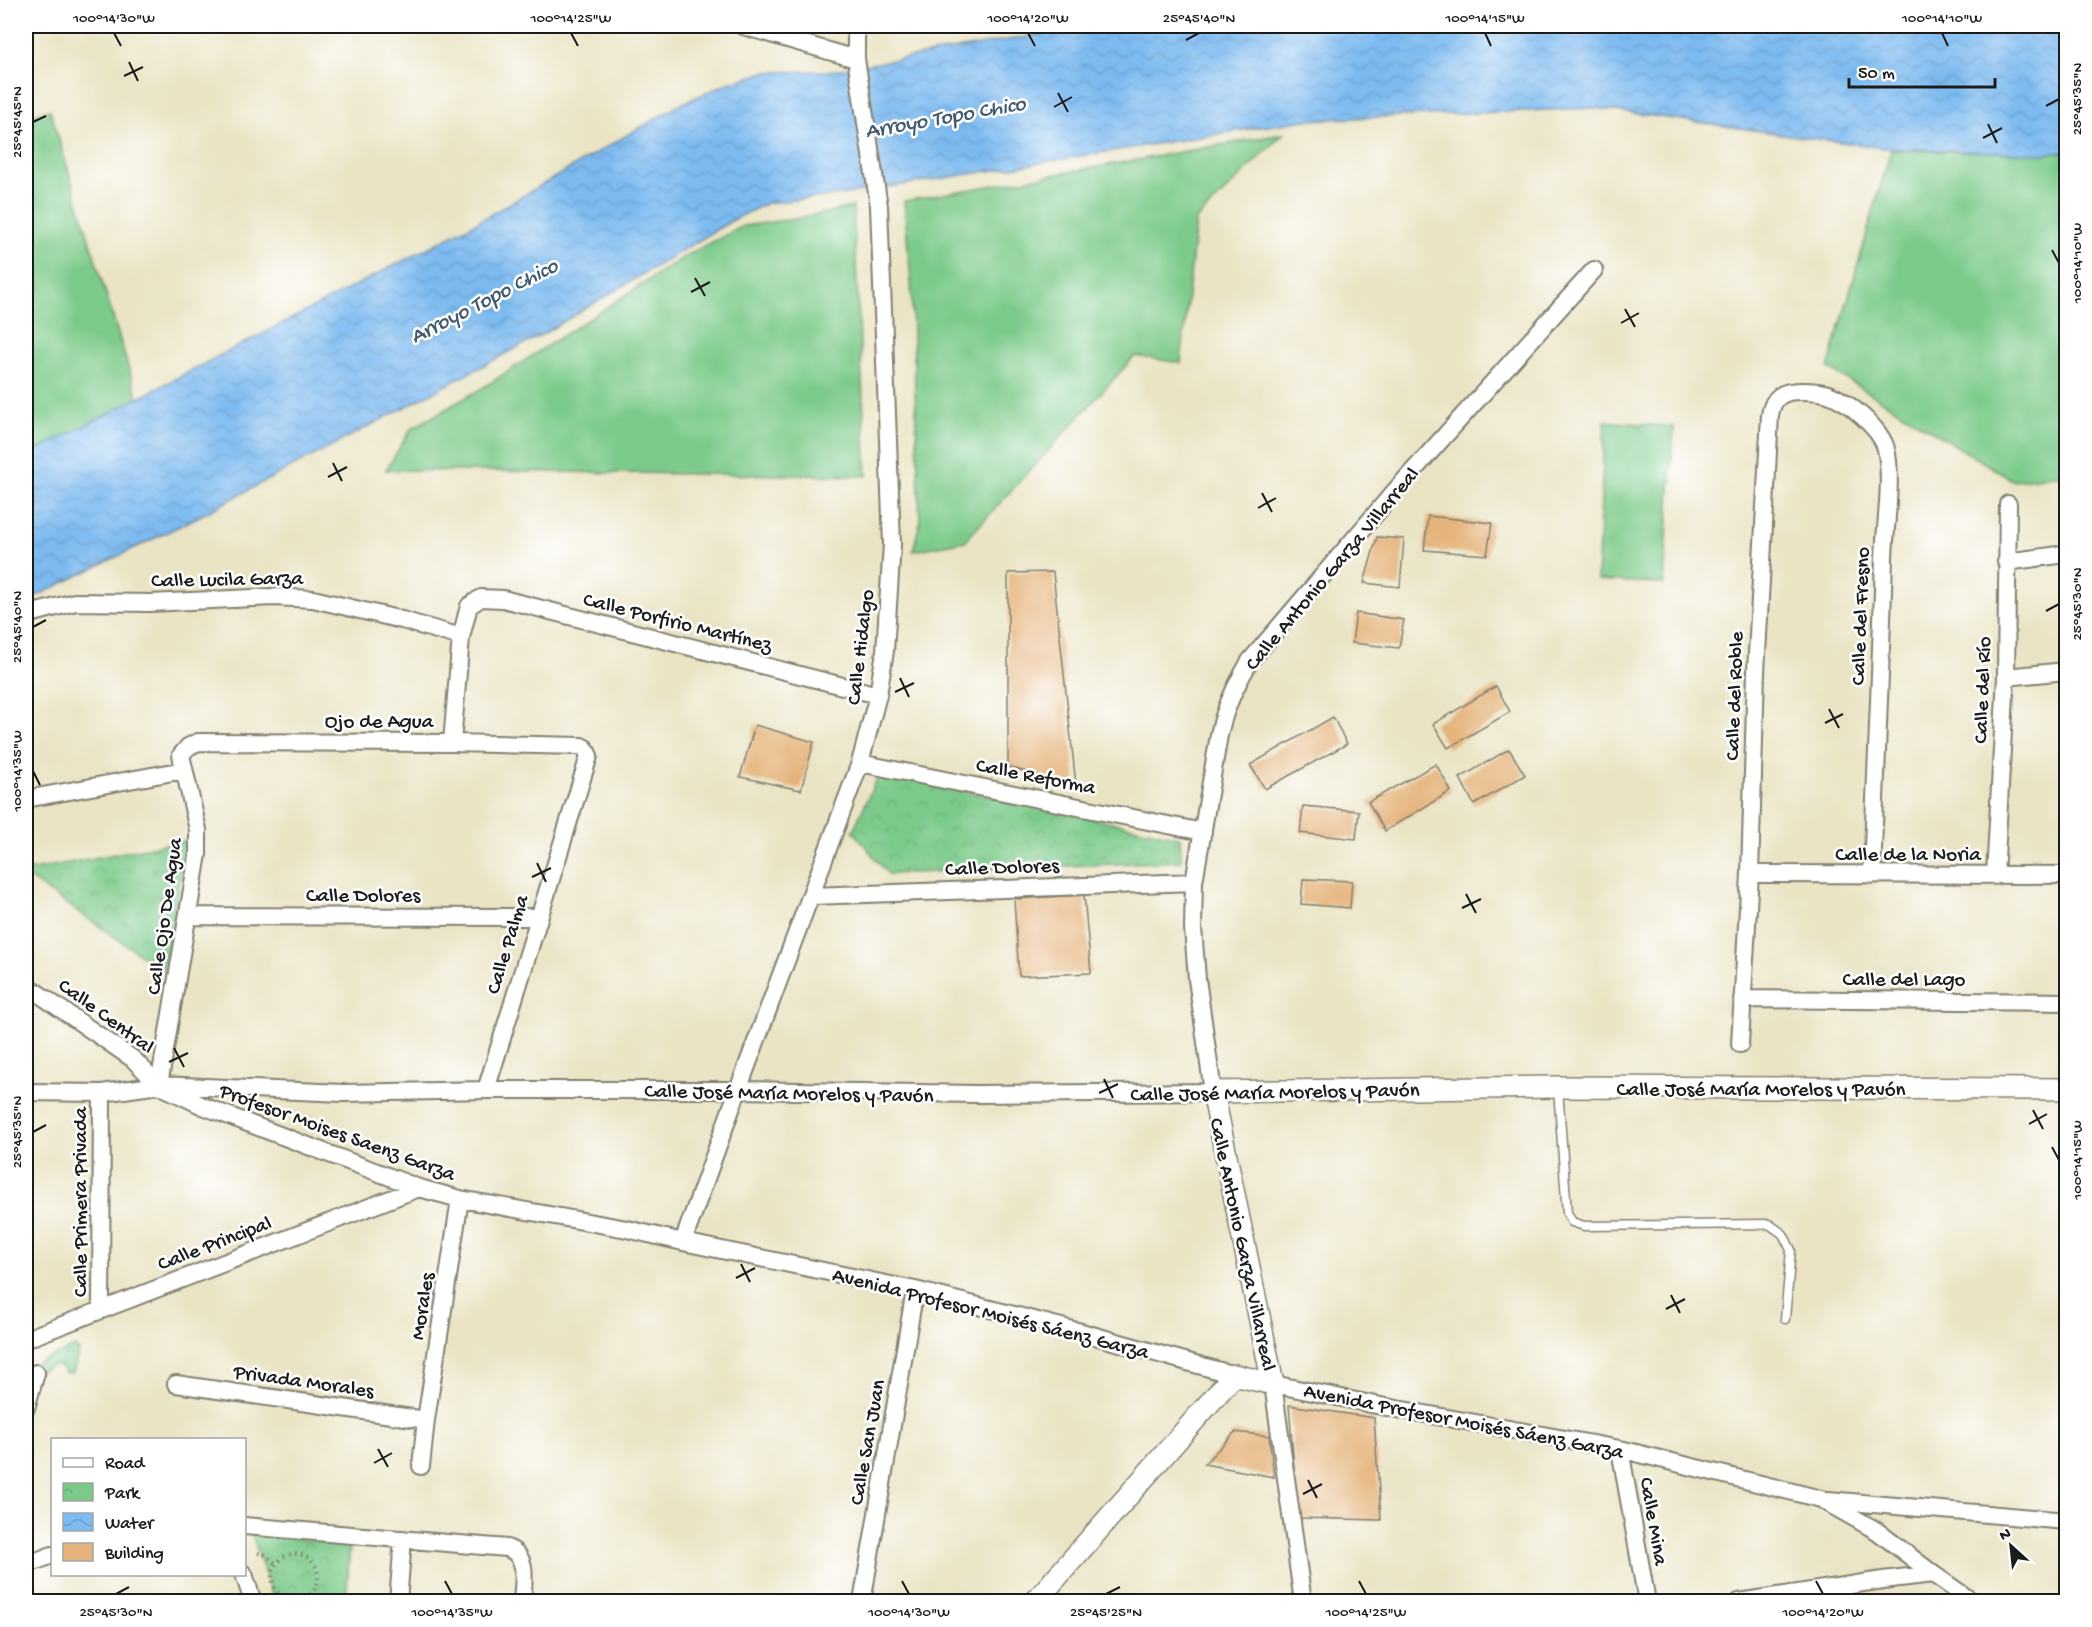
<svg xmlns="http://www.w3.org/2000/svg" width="2092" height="1627" font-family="'Gochi Hand',sans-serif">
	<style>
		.grass { fill: #7bca8a; stroke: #4c7353; stroke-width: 1.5 }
		.park { fill: url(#park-crowns); stroke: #4c7353; stroke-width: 1.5 }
		.water { fill: url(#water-waves); stroke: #4c6b86; stroke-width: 1.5 }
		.building { fill: #e5b47c }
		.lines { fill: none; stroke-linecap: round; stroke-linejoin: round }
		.service-casing { stroke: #838070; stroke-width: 11 }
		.minor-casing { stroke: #838070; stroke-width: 20 }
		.tertiary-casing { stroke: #838070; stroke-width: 24 }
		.path { stroke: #838070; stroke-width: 4; stroke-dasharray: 1.5 4.5; stroke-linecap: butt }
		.service { stroke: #fff; stroke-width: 8 }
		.minor { stroke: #fff; stroke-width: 16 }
		.tertiary { stroke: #fff; stroke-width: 21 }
		.ticks { fill: none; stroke: #1c1c1c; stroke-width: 2 }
		.labels { text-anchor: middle; stroke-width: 5; stroke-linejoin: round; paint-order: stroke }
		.street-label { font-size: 21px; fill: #1c1c1c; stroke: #fff }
		.water-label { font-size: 22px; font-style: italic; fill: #425b71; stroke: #fff }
		.neatline { fill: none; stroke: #1c1c1c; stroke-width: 2 }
		.ticks-label { font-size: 15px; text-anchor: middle; fill: #1c1c1c }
	</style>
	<defs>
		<pattern id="park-crowns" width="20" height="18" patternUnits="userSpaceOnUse" patternTransform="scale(1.5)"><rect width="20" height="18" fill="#7bca8a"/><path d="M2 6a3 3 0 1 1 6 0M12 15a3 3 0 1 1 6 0" fill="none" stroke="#6aad76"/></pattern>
		<pattern id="water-waves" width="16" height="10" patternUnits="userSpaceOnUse" patternTransform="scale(1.5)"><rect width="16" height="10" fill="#7cbaf0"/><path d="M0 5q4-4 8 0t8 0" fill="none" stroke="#6b9fcd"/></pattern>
	</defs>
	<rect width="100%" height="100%" fill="#fff"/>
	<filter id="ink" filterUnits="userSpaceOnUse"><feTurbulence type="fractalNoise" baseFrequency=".0167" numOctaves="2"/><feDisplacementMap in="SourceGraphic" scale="12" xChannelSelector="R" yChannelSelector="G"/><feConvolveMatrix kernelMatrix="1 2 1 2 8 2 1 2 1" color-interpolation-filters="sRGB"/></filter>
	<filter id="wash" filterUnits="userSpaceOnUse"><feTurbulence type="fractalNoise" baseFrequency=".008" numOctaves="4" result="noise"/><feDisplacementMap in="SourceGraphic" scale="24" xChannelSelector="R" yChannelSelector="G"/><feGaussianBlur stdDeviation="1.35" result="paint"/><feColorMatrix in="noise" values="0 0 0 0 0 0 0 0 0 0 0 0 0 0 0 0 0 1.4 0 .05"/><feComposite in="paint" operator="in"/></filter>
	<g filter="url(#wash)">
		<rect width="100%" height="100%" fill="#eae4c5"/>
		<!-- grass -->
		<path class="grass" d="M50 110 138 399 26 456V116Z
			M1283 134 1196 220 1181 363 1135 356 965 541 913 551 920 522 911 281 904 201Z
			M1891 150 2066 153V474L2014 481 1828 368Z
			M853 207 867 476 386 470 411 429 484 387 687 255 743 226 800 218Z
			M1605 421 1674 427 1664 584 1597 580Z"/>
		<!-- park -->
		<path class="park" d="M879 773 1180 837 1181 861 888 874 853 831Z
			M188 840 163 970 26 876V871Z
			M75 1347 79 1351 73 1373H66L59 1366 53 1365 36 1373 32 1365Z
			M251 1532 350 1546 346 1601H274Z"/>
		<!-- water -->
		<path class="water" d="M1087 26H2066V152L2045 154 1884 148 1595 108 1305 120 840 195 767 203 731 221 543 334 194 519 26 601V456L476 223 679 105 726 84 765 72 831 71Z"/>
		<g id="blocks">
			<!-- building -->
			<path class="building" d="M1428 516 1492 523 1487 555 1424 550Z
				M1377 537 1404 539 1400 587 1364 583Z
				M1053 572 1076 785 1008 767V573Z
				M1356 613 1404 620 1399 648 1352 643Z
				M1496 686 1510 712 1448 748 1433 724Z
				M1333 717 1347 744 1265 789 1250 765Z
				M755 725 814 742 801 790 740 777Z
				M1509 749 1525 775 1474 805 1460 778Z
				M1436 764 1451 791 1385 831 1368 802Z
				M1303 806 1359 811 1356 839 1300 833Z
				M1303 879 1352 881 1350 908 1301 904Z
				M1084 895 1091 973 1019 976 1014 899Z
				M1289 1405 1374 1418 1381 1520 1298 1518Z
				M1235 1432 1269 1436 1274 1477 1204 1464Z"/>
		</g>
	</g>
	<g filter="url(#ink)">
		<use href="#blocks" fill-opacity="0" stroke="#838070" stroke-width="1.5"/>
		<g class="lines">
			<defs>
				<path id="service" d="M1558 1088 1567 1213 1572 1222 1584 1226 1769 1224 1783 1234 1791 1250 1785 1319
					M166 1601V1602"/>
				<path id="minor" d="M743 26 856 59
					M2006 562 2066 554
					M26 615 75 602 150 603 273 597 313 599 402 620 461 637
					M2006 677 2066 671
					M452 743 461 637 469 606 481 598 503 599 878 695
					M860 763 1203 832
					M26 799 184 770
					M1750 874 2066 875
					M1995 876 2006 677 2008 504
					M811 896 1194 882
					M188 916 538 917
					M26 985 133 1059 159 1085 203 1106 419 1188 460 1199 627 1229 683 1242 915 1290 1081 1332 1234 1375
					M1742 999 2066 1002
					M1740 1044 1750 874 1756 672 1770 415C1773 396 1783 391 1801 391 1810 391 1819 391 1828 394 1847 400 1881 429 1886 449 1893 479 1885 526 1884 558 1881 664 1876 769 1872 875
					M159 1085 198 854V830L181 755 188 747 198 742 452 743 581 746 585 748 589 756 486 1090
					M26 1092 102 1093 159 1085 343 1093 486 1090H738L977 1094 1213 1092 1197 979 1193 928 1194 882 1219 735C1225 707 1236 685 1250 661L1395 491 1594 270
					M683 1242 738 1090 860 763 878 695 885 651 892 544 879 206 856 59V26
					M101 1310 102 1093
					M26 1339 419 1188
					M176 1384 426 1420
					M26 1408 36 1373
					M1620 1449 1647 1602
					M421 1466 426 1420 460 1199
					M1828 1500 2066 1521
					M244 1526 507 1548C530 1556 523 1582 522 1602
					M26 1565 52 1555
					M244 1574 253 1602
					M398 1602 403 1539
					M862 1602 915 1290
					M1303 1602 1273 1384 1381 1406 1620 1449 1821 1499 1877 1531 1933 1574 1973 1602
					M1739 1602 1883 1580 1933 1574"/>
				<path id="tertiary" d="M1035 1602 1234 1375 1273 1384 1213 1092 1558 1087 2066 1089"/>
			</defs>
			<!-- service casing -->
			<use href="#service" class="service-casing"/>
			<!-- minor casing -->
			<use href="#minor" class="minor-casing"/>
			<!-- tertiary casing -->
			<use href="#tertiary" class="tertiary-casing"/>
			<!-- path -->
			<path class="path" d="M258 1553 265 1555 277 1564
				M272 1577a23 23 0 1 1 46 0a23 23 0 1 1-46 0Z"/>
			<!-- service -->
			<use href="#service" class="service"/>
			<!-- minor -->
			<use href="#minor" class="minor"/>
			<!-- tertiary -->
			<use href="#tertiary" class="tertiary"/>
		</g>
	</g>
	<!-- ticks -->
	<path class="ticks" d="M114 33 121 46M571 33 578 46M1028 33 1035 46M1485 33 1491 46M1942 33 1948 46M1186 40 1199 33M129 62 138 81M124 76 143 67M1058 93 1068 112M2046 106 2059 99M1054 107 1072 97M33 122 46 116M1988 124 1997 143M1983 138 2002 128M2052 250 2059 263M695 278 705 296M691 292 710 282M1625 309 1635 327M1621 323 1639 313M333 463 342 481M328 477 347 467M1262 493 1272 512M1258 508 1276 498M2046 611 2059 604M33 627 46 620M900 678 909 697M895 692 914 683M1829 709 1839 728M1825 723 1843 714M33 771 40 785M537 863 546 882M532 877 551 868M1466 894 1476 913M1462 908 1481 899M174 1048 184 1067M169 1062 188 1053M1104 1079 1113 1098M1099 1093 1118 1084M2033 1110 2043 1129M2029 1124 2047 1114M33 1132 46 1125M2052 1147 2059 1160M741 1264 750 1282M736 1278 755 1268M1671 1295 1680 1313M1666 1309 1685 1299M378 1449 388 1467M374 1463 392 1453M1308 1480 1317 1498M1303 1494 1322 1484M445 1581 452 1594M902 1581 909 1594M1359 1581 1366 1594M1816 1581 1823 1594M116 1594 129 1587M1106 1594 1120 1587"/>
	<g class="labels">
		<!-- street labels -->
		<g class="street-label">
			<text transform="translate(1331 568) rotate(-50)" y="7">Calle Antonio Garza Villarreal</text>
			<text transform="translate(227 578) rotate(-1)" y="7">Calle Lucila Garza</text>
			<text transform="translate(1859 616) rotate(-88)" y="7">Calle del Fresno</text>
			<text transform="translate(678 621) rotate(14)" y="7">Calle Porfirio Martínez</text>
			<text transform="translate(859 647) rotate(-83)" y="7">Calle Hidalgo</text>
			<text transform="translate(1981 690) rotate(-88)" y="7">Calle del Río</text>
			<text transform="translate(1733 696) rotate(-88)" y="7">Calle del Roble</text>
			<text x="379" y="727">Ojo de Agua</text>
			<text transform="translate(1036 775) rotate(11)" y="7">Calle Reforma</text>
			<text x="1908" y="860">Calle de la Noria</text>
			<text transform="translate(1002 866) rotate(-2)" y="7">Calle Dolores</text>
			<text x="363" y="901">Calle Dolores</text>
			<text transform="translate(163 916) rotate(-82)" y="7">Calle Ojo De Agua</text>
			<text transform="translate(506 944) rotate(-73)" y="7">Calle Palma</text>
			<text x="1904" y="985">Calle del Lago</text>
			<text transform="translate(107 1015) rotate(36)" y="7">Calle Central</text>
			<text x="1761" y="1095">Calle José María Morelos y Pavón</text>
			<text transform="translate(1275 1091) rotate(-1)" y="7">Calle José María Morelos y Pavón</text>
			<text transform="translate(789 1092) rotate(1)" y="7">Calle José María Morelos y Pavón</text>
			<text transform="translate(338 1131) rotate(20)" y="7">Profesor Moises Saenz Garza</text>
			<text transform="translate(79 1202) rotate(-90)" y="7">Calle Primera Privada</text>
			<text transform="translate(214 1242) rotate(-21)" y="7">Calle Principal</text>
			<text transform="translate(1244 1244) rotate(78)" y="7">Calle Antonio Garza Villarreal</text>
			<text transform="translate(421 1306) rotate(-81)" y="7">Morales</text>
			<text transform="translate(991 1312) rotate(14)" y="7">Avenida Profesor Moisés Sáenz Garza</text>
			<text transform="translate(304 1380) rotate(8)" y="7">Privada Morales</text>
			<text transform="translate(1464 1420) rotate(11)" y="7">Avenida Profesor Moisés Sáenz Garza</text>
			<text transform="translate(866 1442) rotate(-80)" y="7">Calle San Juan</text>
			<text transform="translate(1655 1521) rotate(80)" y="7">Calle Mina</text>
		</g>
		<!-- water labels -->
		<g class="water-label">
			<text transform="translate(945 115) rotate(-10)" y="8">Arroyo Topo Chico</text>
			<text transform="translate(483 299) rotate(-27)" y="8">Arroyo Topo Chico</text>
		</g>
	</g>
	<!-- margin -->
	<rect width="2092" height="1627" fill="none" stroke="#fff" stroke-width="66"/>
	<!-- legend -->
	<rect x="51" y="1438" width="195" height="138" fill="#ffffff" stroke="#a4a4a4" stroke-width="1.5"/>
	<rect x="63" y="1458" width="30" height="9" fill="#ffffff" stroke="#a4a4a4" stroke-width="1.5"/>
	<text x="105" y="1468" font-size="18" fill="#1c1c1c">Road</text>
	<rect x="63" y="1483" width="30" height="18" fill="url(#park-crowns)" stroke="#a4a4a4" stroke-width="1.5"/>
	<text x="105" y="1498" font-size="18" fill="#1c1c1c">Park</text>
	<rect x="63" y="1513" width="30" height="18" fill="url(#water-waves)" stroke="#a4a4a4" stroke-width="1.5"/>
	<text x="105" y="1528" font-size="18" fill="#1c1c1c">Water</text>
	<rect x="63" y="1543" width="30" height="18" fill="#e5b47c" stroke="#a4a4a4" stroke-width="1.5"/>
	<text x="105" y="1558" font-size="18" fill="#1c1c1c">Building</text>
	<!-- north arrow -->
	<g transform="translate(2011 1546) rotate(333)" stroke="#ffffff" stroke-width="4.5" paint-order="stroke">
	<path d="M0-4.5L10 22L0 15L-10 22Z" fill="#1c1c1c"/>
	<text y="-9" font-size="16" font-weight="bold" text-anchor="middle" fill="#1c1c1c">N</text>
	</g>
	<!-- scale -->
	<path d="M1849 78v9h146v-9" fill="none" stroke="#1c1c1c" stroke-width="3"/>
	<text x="1858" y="78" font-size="18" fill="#1c1c1c" stroke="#ffffff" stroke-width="4.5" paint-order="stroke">50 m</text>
	<rect x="33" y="33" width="2026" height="1561" class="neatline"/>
	<g class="ticks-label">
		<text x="114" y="22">100°14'30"W</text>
		<text x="571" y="22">100°14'25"W</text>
		<text x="1028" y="22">100°14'20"W</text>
		<text x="1199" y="22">25°45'40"N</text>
		<text x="1485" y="22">100°14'15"W</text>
		<text x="1942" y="22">100°14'10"W</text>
		<text transform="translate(2076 99) rotate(-90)" y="5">25°45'35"N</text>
		<text transform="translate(16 122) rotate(-90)" y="5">25°45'45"N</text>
		<text transform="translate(2076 263) rotate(-90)" y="5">100°14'10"W</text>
		<text transform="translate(2076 604) rotate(-90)" y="5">25°45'30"N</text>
		<text transform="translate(16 627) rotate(-90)" y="5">25°45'40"N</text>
		<text transform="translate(16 771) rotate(-90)" y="5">100°14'35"W</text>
		<text transform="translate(16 1132) rotate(-90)" y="5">25°45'35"N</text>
		<text transform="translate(2076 1160) rotate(-90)" y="5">100°14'15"W</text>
		<text x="116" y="1616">25°45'30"N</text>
		<text x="452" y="1616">100°14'35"W</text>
		<text x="909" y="1616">100°14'30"W</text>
		<text x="1106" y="1616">25°45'25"N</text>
		<text x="1366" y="1616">100°14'25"W</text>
		<text x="1823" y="1616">100°14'20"W</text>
	</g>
</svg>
